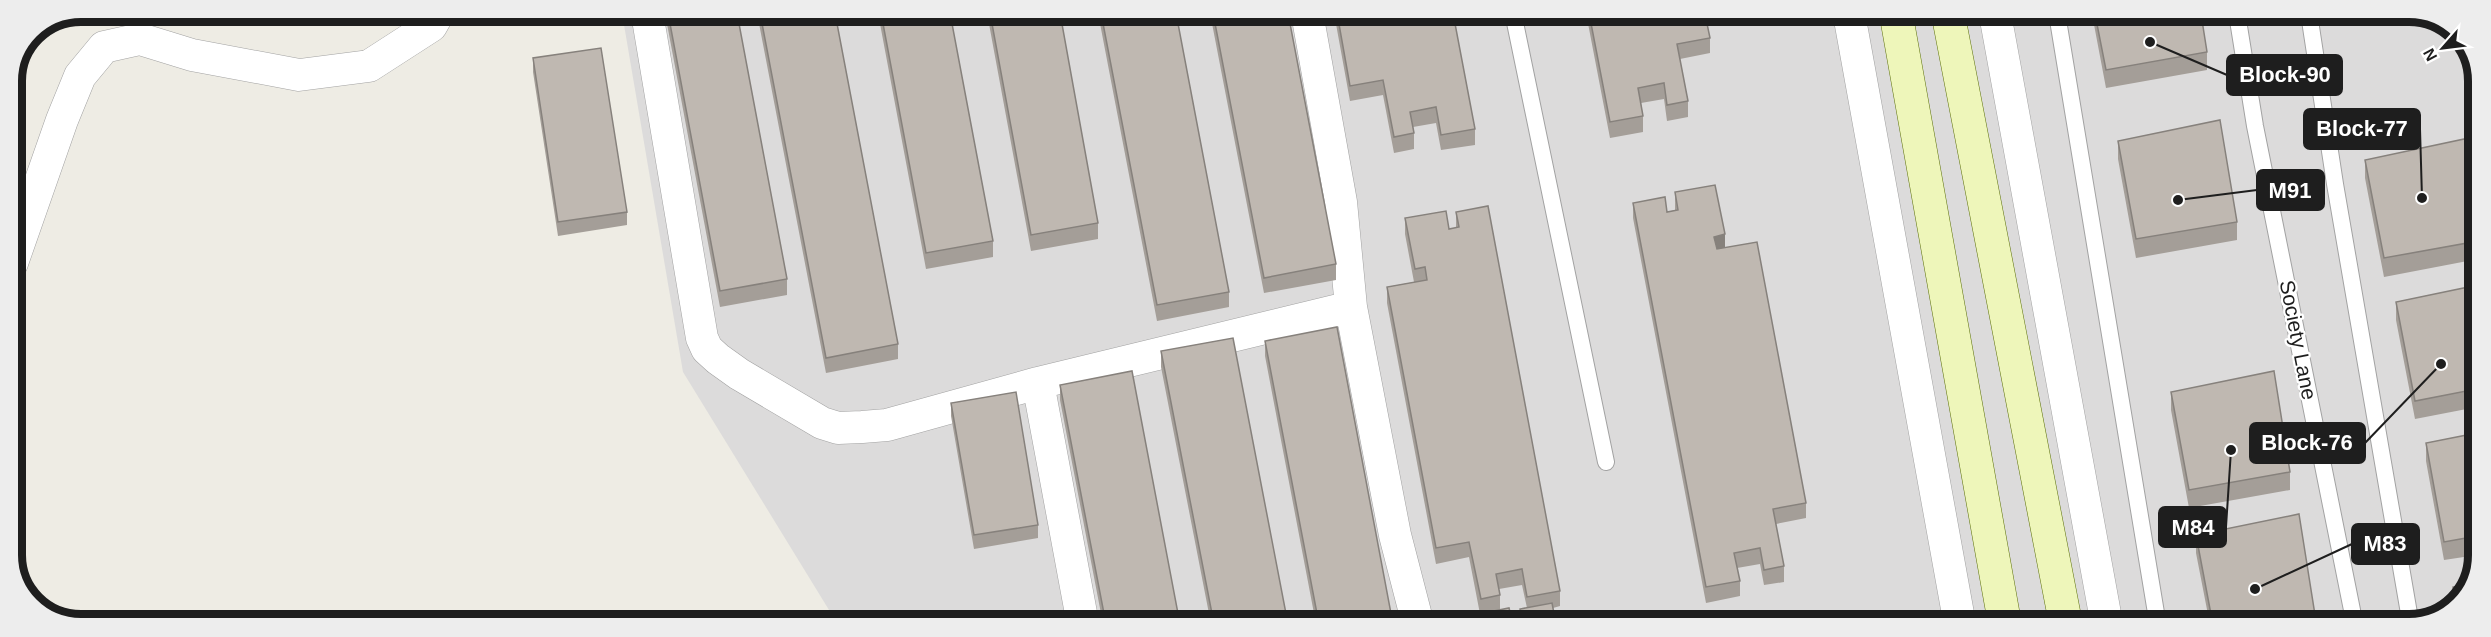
<svg xmlns="http://www.w3.org/2000/svg" width="2491" height="637" font-family="Helvetica,sans-serif">
	<style>
		.residential { fill: #dcdbdb }
		.lines { fill: none; stroke-linecap: round; stroke-linejoin: round }
		.service-casing { stroke: #a2a2a2; stroke-width: 18 }
		.minor-casing { stroke: #a2a2a2; stroke-width: 33 }
		.secondary-casing { stroke: #5c700a; stroke-width: 34 }
		.service { stroke: #fff; stroke-width: 16 }
		.minor { stroke: #fff; stroke-width: 32 }
		.secondary { stroke: #eef6ba; stroke-width: 33 }
		.wall { fill: #a49e98 }
		.shaded-wall { fill: #86817c }
		.building { fill: #bfb8b1; stroke: #86817c; stroke-width: 1.5 }
		.labels { text-anchor: middle; stroke-width: 4.5; stroke-linejoin: round; paint-order: stroke }
		.street-label { font-size: 21px; fill: #1e1e1e; stroke: #fff }
		.rim { fill: none; stroke: #1e1e1e; stroke-width: 8 }
		.leader { fill: none; stroke: #1e1e1e; stroke-width: 2 }
		.callout-dot { fill: #1e1e1e; stroke: #fff; stroke-width: 2 }
		.callout { fill: #1e1e1e; stroke: #1e1e1e; stroke-width: 2 }
		.callout-label { font-size: 22px; text-anchor: middle; font-weight: bold; fill: #fff }
	</style>
	<rect width="100%" height="100%" fill="#eeece4"/>
	<!-- residential -->
	<path class="residential" d="M622 13 2427 14 2462 36 2479 77 2477 573 2452 610 2410 625 837 623 683 372Z"/>
	<g class="lines">
		<defs>
			<path id="service" d="M1513 13 1606 462
				M2057 14 2158 625
				M2237 14 2255 126 2355 625
				M2309 14 2335 184 2411 625"/>
			<path id="minor" d="M647 13 702 338 707 349 718 359 739 374 822 423 838 428 862 427 887 425 1038 383 1351 307
				M1307 13 1341 202 1351 307 1395 535 1418 624
				M1849 14 1960 625
				M1995 14 2107 625
				M12 263 62 120 80 76 104 47 140 39 192 55 299 75 369 66 431 26 439 12
				M1038 383 1083 624"/>
			<path id="secondary" d="M1896 14 2005 625
				M1948 14 2066 625"/>
		</defs>
		<!-- service casing -->
		<use href="#service" class="service-casing"/>
		<!-- minor casing -->
		<use href="#minor" class="minor-casing"/>
		<!-- secondary casing -->
		<use href="#secondary" class="secondary-casing"/>
		<!-- service -->
		<use href="#service" class="service"/>
		<!-- minor -->
		<use href="#minor" class="minor"/>
		<!-- secondary -->
		<use href="#secondary" class="secondary"/>
	</g>
	<!-- wall -->
	<path class="wall" d="M665 13H737L787 279V295L720 307Z
		M757 13H835L898 344V359L826 373Z
		M878 13H950L993 241V257L926 269Z
		M987 13H1060L1098 223V239L1031 251Z
		M1098 13H1176L1229 292V307L1157 321Z
		M1210 13H1288L1336 264V280L1264 293Z
		M1334 13H1453L1475 129V145L1441 150 1436 123 1413 127 1414 133V149L1394 153 1383 95 1350 101Z
		M1586 13 1705 14 1710 38V53L1680 59 1688 101V117L1667 121 1664 99 1641 103 1643 116V132L1610 138Z
		M2092 14H2201L2207 52V70L2106 88Z
		M533 58 627 212V225L558 236 533 72Z
		M2118 141 2237 222V240L2136 258 2118 159Z
		M2365 160 2478 200V259L2384 277 2365 178Z
		M1675 192 1725 248 1806 503V518L1776 524 1784 566V582L1764 585 1760 564 1737 568 1740 581V596L1706 603 1633 218V203L1667 212 1675 210Z
		M1456 212 1560 591V606L1553 608 1556 624H1520V609L1527 608 1522 585 1499 589 1500 595V610L1513 624H1469V616L1480 614 1469 557 1436 564 1387 303V287L1414 282 1405 234V218L1449 229 1456 228Z
		M2478 285 2477 407 2415 419 2396 320V302Z
		M1265 341 1393 624H1316L1265 356Z
		M1161 351 1288 624H1211L1161 367Z
		M1060 385 1180 624H1103L1060 400Z
		M2171 392 2290 472V490L2189 508 2171 410Z
		M951 403 1038 525V538L974 549 951 416Z
		M2477 433V555L2444 560 2426 461V443Z
		M2196 535 2315 615V625H2210L2196 553Z
		M2470 584 2453 608V587Z"/>
	<!-- shaded-wall -->
	<path class="shaded-wall" d="M1725 234V250L1714 252V237Z"/>
	<!-- building -->
	<path class="building" d="M668 13H737L787 279 720 291Z
		M760 13H835L898 344 826 358Z
		M881 13H950L993 241 926 253Z
		M990 13H1060L1098 223 1031 235Z
		M1101 13H1176L1229 292 1157 305Z
		M1213 13H1288L1336 264 1264 278Z
		M1337 13H1453L1475 129 1441 135 1436 107 1410 112 1414 133 1394 137 1383 80 1350 86Z
		M1589 13 1705 14 1710 38 1677 44 1688 101 1667 105 1664 83 1638 88 1643 116 1610 122Z
		M2095 14H2201L2207 52 2106 70Z
		M601 48 627 212 558 222 533 58Z
		M2220 120 2237 222 2136 239 2118 141Z
		M2469 138 2478 200V241L2384 258 2365 160Z
		M1715 185 1725 234 1714 237 1717 249 1757 242 1806 503 1773 509 1784 566 1764 570 1760 548 1734 553 1740 581 1706 587 1633 203 1665 197 1667 212 1678 210 1675 192Z
		M1488 206 1560 591 1527 597 1522 569 1496 574 1500 595 1481 599 1469 542 1436 548 1387 287 1427 280 1425 267 1415 269 1405 218 1446 211 1449 229 1459 227 1456 212Z
		M2478 285 2477 389 2415 401 2396 302Z
		M1337 327 1393 624H1319L1265 341Z
		M1233 338 1288 624H1214L1161 351Z
		M1132 371 1180 624H1106L1060 385Z
		M2274 371 2290 472 2189 490 2171 392Z
		M1016 392 1038 525 974 535 951 403Z
		M2477 433V536L2444 542 2426 443Z
		M2299 514 2315 615 2261 625H2213L2196 535Z
		M2470 584 2456 604 2453 587Z
		M1552 603 1556 624H1523L1520 609Z
		M1509 608 1513 624H1471L1469 616Z"/>
	<g class="labels">
		<!-- street labels -->
		<g class="street-label">
			<text transform="translate(2298 340) rotate(79)" y="7">Society Lane</text>
		</g>
	</g>
	<!-- crop -->
	<path d="M0 0H2491V637H0ZM81 22H2409A59 59 0 0 1 2468 81V555A59 59 0 0 1 2409 614H81A59 59 0 0 1 22 555V81A59 59 0 0 1 81 22Z" fill="#ededed" fill-rule="evenodd"/>
	<path class="rim" d="M81 22H2409A59 59 0 0 1 2468 81V555A59 59 0 0 1 2409 614H81A59 59 0 0 1 22 555V81A59 59 0 0 1 81 22Z"/>
	<!-- callouts -->
	<path class="leader" d="M2150 42L2227 75M2422 198L2420 129M2178 200L2257 190M2441 364L2365 443M2231 450L2226 527M2255 589L2352 544"/>
	<g class="callout-dot">
		<circle cx="2150" cy="42" r="6"/>
		<circle cx="2422" cy="198" r="6"/>
		<circle cx="2178" cy="200" r="6"/>
		<circle cx="2441" cy="364" r="6"/>
		<circle cx="2231" cy="450" r="6"/>
		<circle cx="2255" cy="589" r="6"/>
	</g>
	<g class="callout">
		<rect x="2227" y="55" width="115" height="40" rx="6"/>
		<rect x="2304" y="109" width="116" height="40" rx="6"/>
		<rect x="2257" y="170" width="67" height="40" rx="6"/>
		<rect x="2250" y="423" width="115" height="40" rx="6"/>
		<rect x="2159" y="507" width="67" height="40" rx="6"/>
		<rect x="2352" y="524" width="67" height="40" rx="6"/>
	</g>
	<g class="callout-label">
		<text x="2285" y="82">Block-90</text>
		<text x="2362" y="136">Block-77</text>
		<text x="2290" y="198">M91</text>
		<text x="2307" y="450">Block-76</text>
		<text x="2193" y="535">M84</text>
		<text x="2385" y="551">M83</text>
	</g>
	<!-- north arrow -->
	<g transform="translate(2443 48) rotate(242)" stroke="#ffffff" stroke-width="4.5" paint-order="stroke">
	<path d="M0-4.5L10 22L0 15L-10 22Z" fill="#1e1e1e"/>
	<text y="-9" font-size="16" font-weight="bold" text-anchor="middle" fill="#1e1e1e">N</text>
	</g>
</svg>
